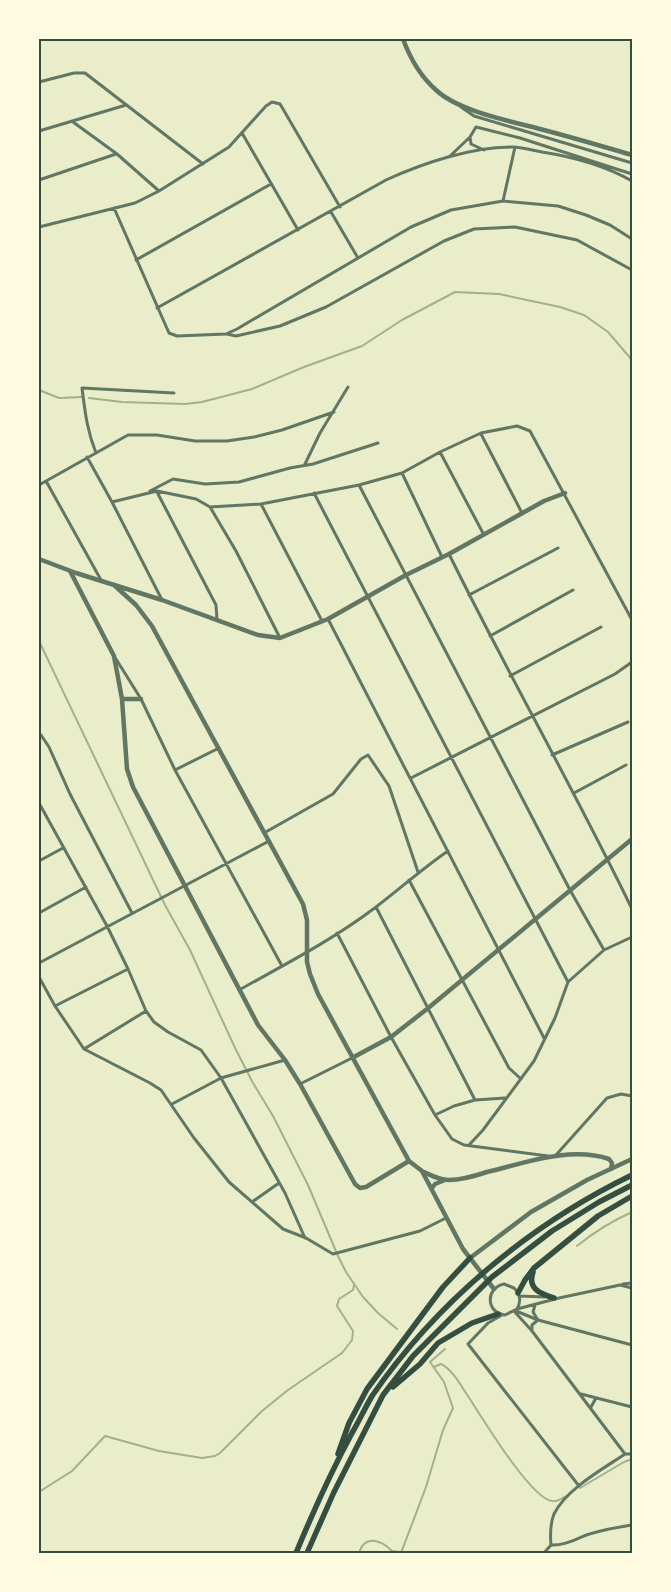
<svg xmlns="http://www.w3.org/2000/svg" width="671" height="1592" font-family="Bitter,serif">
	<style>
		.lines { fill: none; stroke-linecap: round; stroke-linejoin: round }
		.stream { stroke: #a3b18a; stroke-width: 2 }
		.minor { stroke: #617663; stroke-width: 3 }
		.tertiary { stroke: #617663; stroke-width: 4.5 }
		.primary { stroke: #344e41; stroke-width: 5.5 }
		.neatline { fill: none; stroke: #344e41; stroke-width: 2 }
	</style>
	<rect width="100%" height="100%" fill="#e9edc9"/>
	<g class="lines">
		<!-- stream -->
		<path class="stream" d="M39 390 59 398 83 397
			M89 398 122 402 185 404 202 402 252 389 304 367 362 346 402 320 455 292 499 294 560 307 584 315 608 332 632 360
			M39 641 165 905 190 950 236 1050 253 1083 273 1116 308 1185 338 1256 346 1272 363 1297 378 1313 397 1329
			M577 1246C594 1232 612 1221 632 1212
			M434 1367 441 1364C452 1369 461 1386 468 1396 481 1416 531 1499 552 1501 557 1502 561 1499 566 1496
			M580 1488 624 1462 632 1459
			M39 1492 72 1471 105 1436 159 1451 202 1458 215 1456 220 1453 262 1411 288 1390 342 1353 352 1340 353 1331 337 1306 339 1299 353 1290 354 1285
			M359 1553C365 1534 381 1540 392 1551L401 1552
			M401 1553 426 1487 443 1430 453 1408 444 1382 430 1362 445 1349"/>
		<!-- minor -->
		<path class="minor" d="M39 82 74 73H85L203 164
			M461 107 474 116 632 163
			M73 122 117 154 159 191
			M39 131 126 105
			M242 133 298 230
			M470 137 471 144 484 150
			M449 157 470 137 476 127 520 138 632 174
			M39 180 116 154
			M503 201 515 147
			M114 208 169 333 177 336 226 334 237 329 411 227 451 210 503 201 558 206 586 215 610 225 632 239
			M331 212 358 258
			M39 227 135 203 159 191 229 147 266 106 272 102 280 104 283 109 340 207
			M136 260 271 184
			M157 308 386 180C423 163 474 146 515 147 524 148 533 150 542 152 574 157 604 165 632 181
			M227 334 236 336 280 326 326 307 444 241 474 229 515 227 577 240 632 270
			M481 434 522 513
			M440 452 484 535
			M96 453C87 431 85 411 82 388L174 393
			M87 457 112 502 162 600
			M305 464 320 433 348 387
			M402 473 442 557
			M46 481 101 580
			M39 485 128 435H157L195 441H227L254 437 282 430 334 412
			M359 485 570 890 604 950
			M150 491 173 479 205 484 239 482 290 468 313 464 378 443
			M157 492 216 605 217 620
			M314 493 568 982
			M112 502 157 491 196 499 210 507 261 504 359 485 402 473 440 452 481 433 517 426 530 431 632 620
			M261 504 322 621
			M210 507 236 551 280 638
			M449 554C508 674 574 789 632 909
			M469 595 558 548
			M328 619 544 1038
			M490 636 573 590
			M116 659 141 699 175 770 282 966
			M510 676 601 627
			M39 735H41L49 747 70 794 132 913
			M552 755 628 722
			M175 770 219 748
			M411 778 615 674 632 662
			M574 793 626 765
			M39 803 107 926 128 969 146 1011 154 1022 168 1032 201 1050 221 1078 285 1193 305 1238
			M264 833 333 794 361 759 368 755 389 786 418 872
			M39 861 63 848
			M409 880 509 1068 521 1079
			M376 907 475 1100 505 1098
			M39 913 86 887
			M337 933 391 1037 435 1115 452 1139 464 1145 548 1156
			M39 963 269 841
			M39 977 55 1006 84 1049 150 1083 161 1090 194 1138 229 1182 283 1229 306 1238 333 1254 420 1231 446 1218
			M239 990C286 964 334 939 376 907 401 888 423 868 448 851
			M55 1006 128 969
			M84 1049 146 1011
			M300 1084 352 1058
			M172 1104 221 1078 285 1060
			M435 1115 454 1106 475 1100
			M469 1145 483 1130 534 1061 555 1018 568 982 604 950 632 937
			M556 1155 607 1098 621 1094 632 1096
			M252 1202 279 1183
			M623 1284 632 1283
			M519 1296 545 1297
			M517 1309C521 1302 521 1295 514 1288L504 1284C485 1288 486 1313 505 1315L517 1309 559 1298 620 1285 632 1288
			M514 1311 532 1331 625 1454
			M516 1311 538 1320 632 1345
			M502 1315 488 1323 468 1344 579 1486
			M532 1330V1325L538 1320 533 1312 535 1305
			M581 1394 632 1407
			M591 1407 596 1398
			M551 1545C566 1546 578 1537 593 1533 606 1529 619 1527 632 1525
			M544 1553 551 1545C550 1534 550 1524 554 1514 566 1489 603 1469 625 1454H632"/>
		<!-- tertiary -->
		<path class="tertiary" d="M403 39C410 58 420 76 436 90 458 111 510 121 540 129 571 137 601 146 632 155
			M39 559 76 573 162 600 258 635 280 638 328 619 406 575 449 554 544 501 565 493
			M70 571 114 656 122 699 127 769 133 787 258 1025 285 1060 300 1084 355 1184 360 1188 366 1187 409 1161
			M114 585 136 605 152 626 303 904 307 920V962L310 974 318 994 409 1161 422 1171 463 1249 494 1289
			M122 699H141
			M352 1058 391 1037 427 1009 632 839
			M424 1172C432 1176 440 1180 449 1180 462 1180 475 1176 487 1172 525 1163 571 1146 609 1159L612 1163 611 1169
			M432 1188 435 1184 445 1180
			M470 1258 531 1212 587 1180 632 1159"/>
		<!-- primary -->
		<path class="primary" d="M533 1272C527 1289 541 1294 554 1298
			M518 1293 525 1280 534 1268 598 1216 632 1196
			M393 1387 420 1364 438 1343 472 1323 498 1314
			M338 1454 349 1423 367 1389 443 1287 470 1258
			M296 1553C313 1512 331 1472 352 1433 359 1421 365 1408 372 1396 437 1302 529 1225 632 1175
			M307 1553 334 1492 383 1395 413 1356 492 1277 552 1231 599 1202 632 1185"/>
	</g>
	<!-- border -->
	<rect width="671" height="1592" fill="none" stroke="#fefae0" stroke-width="80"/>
	<rect x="40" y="40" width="591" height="1512" class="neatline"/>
</svg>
